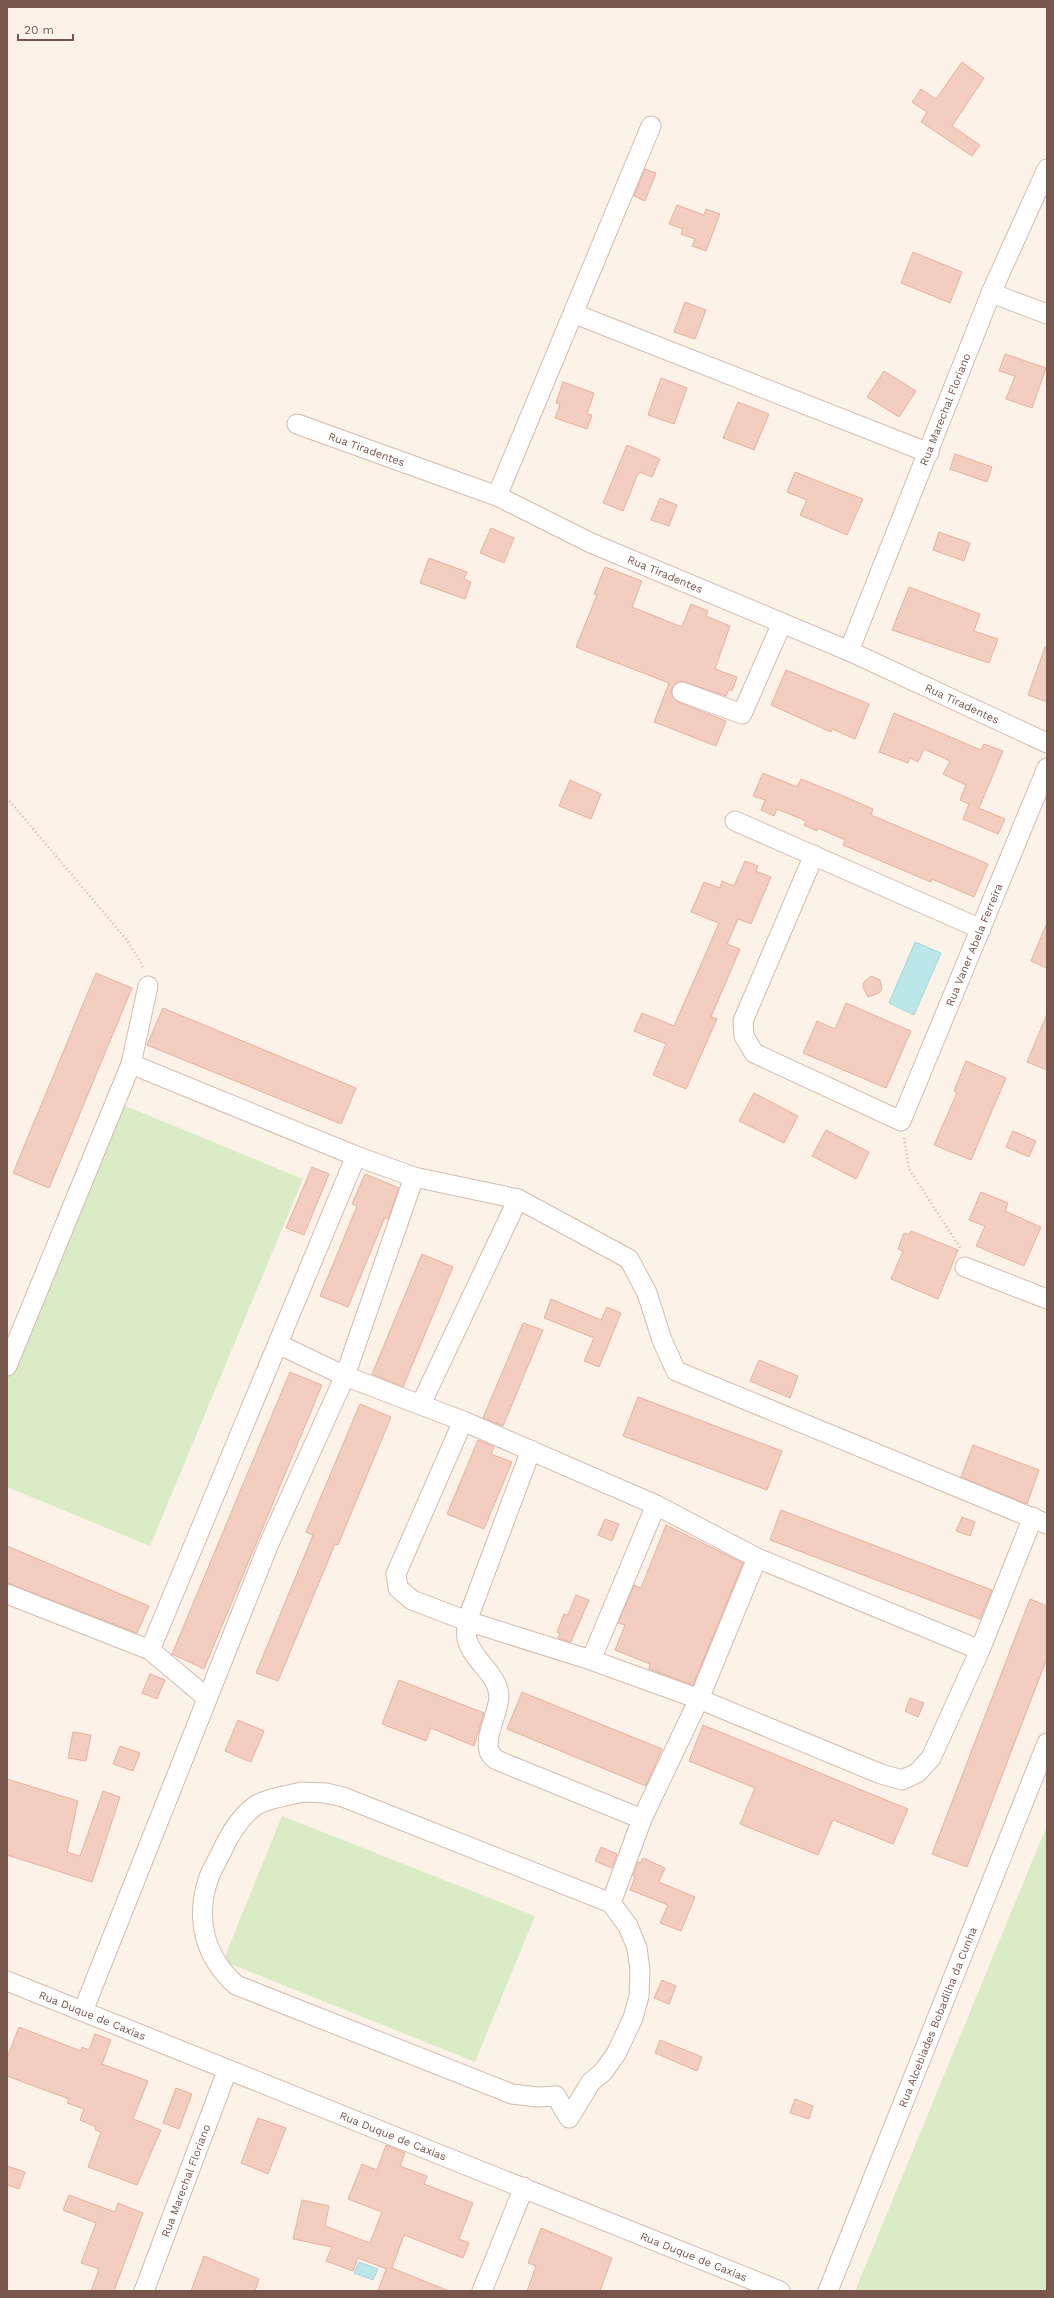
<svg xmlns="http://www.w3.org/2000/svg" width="1054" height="2298" font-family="'Work Sans',sans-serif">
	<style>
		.green { fill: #d9ecc5 }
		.water { fill: #bbe7e8; stroke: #a1d8da }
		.building { fill: #f3cdbf; stroke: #e7b19f }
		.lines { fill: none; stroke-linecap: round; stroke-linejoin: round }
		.minor-casing { stroke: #d3bbb0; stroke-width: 21 }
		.path { stroke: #d9b0a1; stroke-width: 2.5; stroke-dasharray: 1 3; stroke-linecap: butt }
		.minor { stroke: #fff; stroke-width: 19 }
		.labels { text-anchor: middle; stroke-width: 4; stroke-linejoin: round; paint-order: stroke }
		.street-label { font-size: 11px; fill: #79564b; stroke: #fff7ef }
	</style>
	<rect width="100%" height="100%" fill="#fdf2e8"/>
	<!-- green -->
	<path class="green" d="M121 1104 303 1179 150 1546 7 1487V1378Z
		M282 1816 535 1916 475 2062 223 1961Z
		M1047 1825V2291H855Z"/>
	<!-- water -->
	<path class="water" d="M915 942 941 953 914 1015 889 1003Z
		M359 2262 378 2269 373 2280 354 2273Z"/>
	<!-- building -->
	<path class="building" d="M962 62 984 78 952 126 980 145 972 156 921 122 927 112 912 102 921 89 936 99Z
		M645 169 656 173 645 201 634 196Z
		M677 205 704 215 706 209 720 214 706 251 692 246 695 239 681 234 683 229 669 224Z
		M913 252 962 272 950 303 901 283Z
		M685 302 706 310 695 339 674 332Z
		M1005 354 1046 368 1032 408 1006 399 1015 376 999 371Z
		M884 371 916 391 899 417 867 397Z
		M661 378 687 388 674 424 648 415Z
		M563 382 594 393 587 414 592 415 587 429 555 418 560 404 556 403Z
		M738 402 769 414 754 450 723 438Z
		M627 445 660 459 652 477 640 472 637 476 623 511 603 503Z
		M955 454 992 467 987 482 950 469Z
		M795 472 863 499 847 535 800 515 807 500 787 492Z
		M660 498 677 505 669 526 651 520Z
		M491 528 514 538 504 563 480 553Z
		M939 532 970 543 964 561 933 550Z
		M429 558 467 572 464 579 471 582 465 599 420 583Z
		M605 567 642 581 632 607 682 627 691 604 708 611 706 616 730 626 715 669 737 677 732 691 729 689 726 696 681 681 675 684 672 689 671 694 678 702 726 721 716 746 654 722 669 683 576 647 597 595 594 594Z
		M909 587 980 614 974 631 998 639 989 663 892 630Z
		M1045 647H1047V702L1028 695Z
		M786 670 869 704 855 739 832 729 831 732 771 705Z
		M894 713 981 750 984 744 1003 751 979 808 1005 819 998 834 963 819 969 804 960 800 966 785 943 774 950 761 924 749 918 762 910 758 908 763 879 752Z
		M763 773 797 787 801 779 841 795 873 809 871 815 988 864 974 897 932 879 931 882 843 845 845 840 818 828 817 831 804 825 806 821 777 809 774 816 761 810 765 800 753 796Z
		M570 780 601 794 591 819 559 806Z
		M745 861 758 866 756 871 771 877 751 924 738 919 727 944 740 949 711 1017 717 1019 686 1089 653 1075 666 1044 634 1031 642 1013 674 1026 719 923 691 912 704 882 720 888 722 881 734 886Z
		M1047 923V968L1031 961Z
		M96 973 132 988 49 1188 13 1173Z
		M871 976 880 980 882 989 879 993 868 997 863 987 864 982Z
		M846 1003 911 1031 886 1088 803 1053 817 1021 835 1029Z
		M163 1008 356 1088 341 1124 147 1045Z
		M1047 1014V1070L1027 1062Z
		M966 1061 1006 1078 971 1160 934 1145 957 1093 954 1091Z
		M754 1093 798 1116 784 1143 739 1121Z
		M826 1130 869 1152 856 1179 812 1156Z
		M1013 1131 1036 1141 1029 1157 1006 1147Z
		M312 1167 329 1174 304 1235 286 1228Z
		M365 1174 399 1188 388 1219 385 1217 348 1307 320 1296 357 1206 352 1204Z
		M981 1192 1008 1203 1005 1211 1041 1227 1024 1266 976 1246 985 1226 969 1220Z
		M911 1231 958 1250 938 1299 891 1279 903 1251 898 1249 904 1233 909 1235Z
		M422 1254 453 1267 403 1387 372 1374Z
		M551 1299 601 1320 607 1307 621 1313 599 1367 584 1361 594 1338 544 1318Z
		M523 1323 543 1330 503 1426 483 1418Z
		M759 1360 798 1376 790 1398 750 1381Z
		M290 1372 322 1385 204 1669 172 1654Z
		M638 1397 782 1451 767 1490 623 1436Z
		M360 1404 391 1417 338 1545 335 1544 278 1681 256 1673 313 1535 306 1532Z
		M478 1440 494 1447 491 1454 512 1462 484 1529 447 1514Z
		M973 1445 1039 1470 1027 1504 961 1477Z
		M781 1510 992 1590 980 1619 770 1540Z
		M962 1517 975 1522 970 1536 956 1531Z
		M605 1519 619 1524 612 1541 598 1535Z
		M666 1525 743 1563 693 1685 649 1669 650 1664 615 1650 625 1625 618 1623 634 1585 641 1588Z
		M7 1546 149 1606 137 1633 7 1583Z
		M576 1595 589 1600 571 1642 558 1638 560 1633 557 1632 564 1614 568 1615Z
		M1030 1599 1047 1606V1658L967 1867 932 1854Z
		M150 1674 165 1680 157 1699 142 1693Z
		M399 1680 484 1713 474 1746 431 1728 426 1741 382 1724Z
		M522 1692 662 1749 646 1786 507 1729Z
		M910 1698 924 1703 918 1717 905 1711Z
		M238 1720 264 1731 251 1762 225 1751Z
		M703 1725 908 1809 893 1844 833 1820 818 1855 740 1824 755 1788 689 1761Z
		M73 1732 91 1735 86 1761 68 1758Z
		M120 1746 140 1753 133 1771 113 1764Z
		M7 1779 78 1801 67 1852 80 1856 103 1791 120 1797 92 1882 7 1855Z
		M601 1847 617 1854 612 1868 595 1861Z
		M643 1858 665 1868 659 1882 695 1897 681 1931 660 1923 668 1905 630 1890 635 1877 633 1876 638 1862 641 1863Z
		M662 1980 676 1986 669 2004 654 1998Z
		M19 2027 81 2051 82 2047 89 2050 95 2034 111 2040 102 2064 148 2081 133 2119 161 2130 137 2185 88 2167 101 2132 95 2130 96 2127 80 2120 84 2109 67 2103 69 2099 7 2076V2058Z
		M660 2040 702 2057 697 2071 655 2053Z
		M176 2088 192 2094 179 2129 163 2123Z
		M795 2099 813 2106 809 2119 790 2113Z
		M258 2118 286 2128 268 2174 241 2163Z
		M386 2145 405 2153 400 2166 427 2176 424 2184 473 2203 459 2239 469 2243 463 2258 404 2235 392 2268 449 2291H378L386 2269 358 2258 353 2271 326 2261 332 2247 293 2239 302 2200 329 2206 325 2226 370 2243 382 2212 348 2199 362 2164 377 2170Z
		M7 2166 25 2172 19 2189 7 2185Z
		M69 2195 115 2212 118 2203 143 2213 114 2291H91L99 2269 81 2263 96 2223 63 2210Z
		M541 2228 612 2258 600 2291H527L536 2266 528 2263Z
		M204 2256 259 2279 255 2291H191Z"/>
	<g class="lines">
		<defs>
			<g id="minor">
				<path d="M991 293 1047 314"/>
				<path d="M575 314 929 453"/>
				<path id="s1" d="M297 424 497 496 591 543 849 651 1047 743"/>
				<path d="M497 496 651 126"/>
				<path id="s2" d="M849 651 991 293 1047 169"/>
				<path d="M682 692 742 714 782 623"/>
				<path d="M735 821 981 929"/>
				<path id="s3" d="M814 855 743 1021 744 1036 754 1053 901 1121 1047 768"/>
				<path d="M148 986 131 1064 356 1156 414 1177 518 1199 629 1259 647 1293 662 1340 676 1371 1047 1524"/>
				<path d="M965 1267 1047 1299"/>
				<path d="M278 1344 345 1376 463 1421 656 1505 757 1558 980 1650"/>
				<path d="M7 1366 131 1064"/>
				<path d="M421 1404 518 1199"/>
				<path d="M463 1421 396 1574 398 1588 412 1600 467 1621 591 1660 699 1699 881 1774 902 1780 917 1773 931 1758 980 1650 1033 1517"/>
				<path d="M531 1450 467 1621C467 1627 466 1634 467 1639 472 1660 497 1673 499 1695 500 1715 474 1750 499 1761L642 1819"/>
				<path d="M7 1594 150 1650 207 1698"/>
				<path d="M150 1650 356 1156"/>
				<path d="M591 1660 656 1505"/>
				<path d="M302 1792 326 1793 343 1797 611 1903 628 1926 637 1948 640 1970 639 1996 633 2018 616 2054 603 2072 591 2082 569 2118 556 2096 537 2097 512 2094 236 1985C205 1957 195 1920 208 1880 211 1871 217 1861 221 1853 229 1835 239 1818 255 1806 267 1798 287 1796 302 1792Z"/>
				<path d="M611 1903 642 1819 699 1699 757 1558"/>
				<path id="s4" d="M7 1981 780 2291"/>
				<path d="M83 2011 268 1546 345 1376 414 1177"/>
				<path id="s5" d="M144 2291 227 2071"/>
				<path d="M482 2291 524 2187"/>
				<path id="s6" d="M828 2291 1047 1743"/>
			</g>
		</defs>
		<!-- minor casing -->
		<use href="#minor" class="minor-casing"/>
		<!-- path -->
		<path class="path" d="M7 798 126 939 140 961 143 969
			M904 1138 909 1169 961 1249"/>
		<!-- minor -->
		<use href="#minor" class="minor"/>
	</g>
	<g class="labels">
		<!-- street labels -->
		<g class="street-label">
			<text dy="4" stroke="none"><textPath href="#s2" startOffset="260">Rua Marechal Floriano</textPath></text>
			<text dy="4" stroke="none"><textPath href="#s1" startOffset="74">Rua Tiradentes</textPath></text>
			<text dy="4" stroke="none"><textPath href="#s1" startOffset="398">Rua Tiradentes</textPath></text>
			<text dy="4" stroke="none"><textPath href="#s1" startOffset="722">Rua Tiradentes</textPath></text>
			<text dy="4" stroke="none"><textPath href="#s3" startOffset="568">Rua Vaner Abela Ferreira</textPath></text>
			<text dy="4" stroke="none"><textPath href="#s4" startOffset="92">Rua Duque de Caxias</textPath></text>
			<text dy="4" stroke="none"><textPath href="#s6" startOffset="295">Rua Alcebiades Bobadilha da Cunha</textPath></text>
			<text dy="4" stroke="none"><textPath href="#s4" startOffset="416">Rua Duque de Caxias</textPath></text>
			<text dy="4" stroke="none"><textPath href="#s5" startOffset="118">Rua Marechal Floriano</textPath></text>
			<text dy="4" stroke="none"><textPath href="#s4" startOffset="740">Rua Duque de Caxias</textPath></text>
		</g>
	</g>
	<!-- border -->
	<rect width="1054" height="2298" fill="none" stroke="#79564b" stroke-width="16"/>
	<!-- scale -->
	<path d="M18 34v6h55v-6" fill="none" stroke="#79564b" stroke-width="2"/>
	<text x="24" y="34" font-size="12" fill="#79564b" stroke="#fff7ef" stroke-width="3" paint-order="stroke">20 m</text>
</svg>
